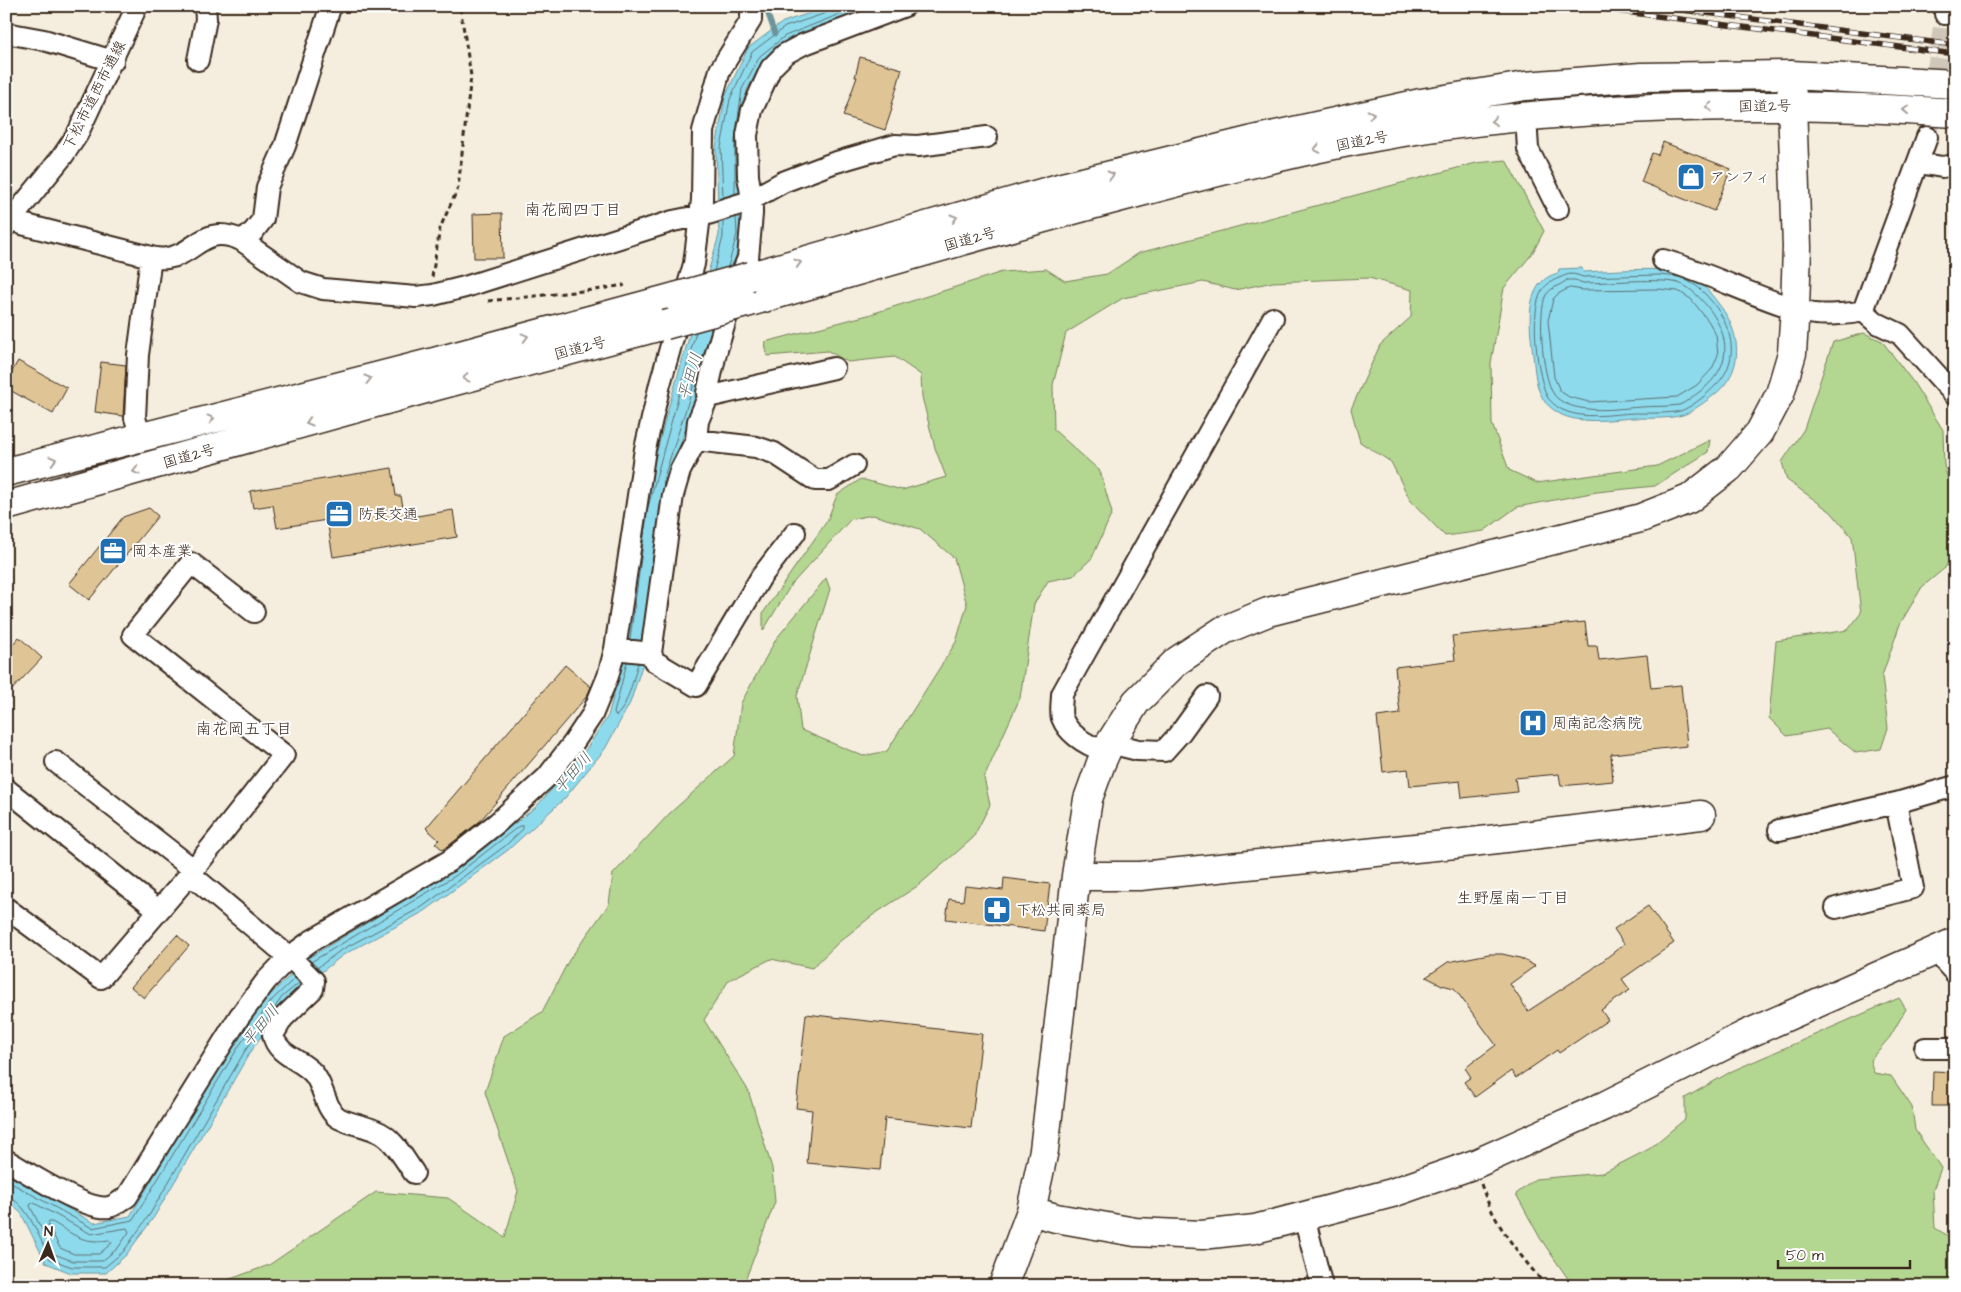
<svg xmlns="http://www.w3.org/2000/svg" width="1961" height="1292" font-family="'Architects Daughter','Klee One',sans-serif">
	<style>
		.green { fill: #b3d691; stroke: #778058 }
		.water { fill: #8ddaed; stroke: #6c949a }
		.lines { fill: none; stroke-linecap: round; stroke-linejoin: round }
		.shore { stroke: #5c7071; stroke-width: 1 }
		.stream { stroke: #6c949a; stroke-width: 5 }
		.building { fill: #dfc595; stroke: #3b2a1e }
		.street-tunnel { stroke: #d0c7b8; stroke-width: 20; stroke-dasharray: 20 10; stroke-linecap: butt }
		.street-casing { stroke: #3b2a1e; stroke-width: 24 }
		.secondary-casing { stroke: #3b2a1e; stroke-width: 31 }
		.highway-casing { stroke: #3b2a1e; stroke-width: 31 }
		.path { stroke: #3b2a1e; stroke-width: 3; stroke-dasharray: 5 4; stroke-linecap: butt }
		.street { stroke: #fff; stroke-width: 20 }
		.secondary { stroke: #fff; stroke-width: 28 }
		.highway { stroke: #fff; stroke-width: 28 }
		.rail-casing { stroke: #3b2a1e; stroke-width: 5.5 }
		.rail { stroke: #fff; stroke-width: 4; stroke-dasharray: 11; stroke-linecap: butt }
		.highway-bridge-casing { stroke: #3b2a1e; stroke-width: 31; stroke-linecap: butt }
		.highway-bridge { stroke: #fff; stroke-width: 28 }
		.oneway { stroke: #a79f9a }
		.labels { text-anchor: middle; stroke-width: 4; stroke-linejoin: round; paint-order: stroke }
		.street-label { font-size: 15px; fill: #3b2a1e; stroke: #fff }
		.poi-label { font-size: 15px; fill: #3b2a1e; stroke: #fff; text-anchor: start }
		.neighbourhood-label { font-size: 16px; fill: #3b2a1e; stroke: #fff }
		.water-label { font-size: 16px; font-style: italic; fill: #545f5c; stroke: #fff }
	</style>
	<rect width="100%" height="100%" fill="#f5eedf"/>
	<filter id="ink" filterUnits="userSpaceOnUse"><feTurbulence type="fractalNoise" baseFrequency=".02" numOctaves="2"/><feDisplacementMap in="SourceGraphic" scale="10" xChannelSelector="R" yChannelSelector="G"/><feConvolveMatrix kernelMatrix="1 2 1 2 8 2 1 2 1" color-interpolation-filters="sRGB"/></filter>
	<g filter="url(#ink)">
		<!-- green -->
		<path class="green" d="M1506 160 1544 231 1532 254 1504 288 1491 363 1492 424 1509 470 1537 483 1657 466 1710 440 1708 452 1655 486 1597 492 1517 507 1484 531 1445 536 1410 500 1391 462 1360 442 1351 409 1380 345 1411 317 1412 290 1369 278 1273 282 1235 290 1203 282 1123 298 1066 333 1053 385 1054 430 1100 471 1112 513 1092 558 1073 576 1048 581 1034 604 1020 698 984 778 990 805 973 838 919 885 873 915 839 942 812 968 771 959 729 980 704 1020 748 1090 772 1168 775 1202 743 1286H211L269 1265 376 1192 448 1198 505 1237 518 1191 485 1092 504 1036 542 1012 569 960 609 904 613 874 670 813 734 756 741 703 776 639 826 578 830 589 797 696 801 730 863 756 887 751 956 642 967 605 954 558 920 529 873 515 851 519 791 585 763 631V613L827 521 837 495 861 479 902 490 946 477 935 448 922 397 921 375 895 357 848 362 828 351 767 356 765 342 868 315 1002 272 1046 269 1065 281 1107 274 1139 253 1476 163Z
			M1864 333 1882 341 1913 382 1943 430 1944 465 1955 505V549L1945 568 1922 587 1900 624 1882 676 1888 728 1881 749 1856 753 1827 729 1787 736 1769 718 1776 641 1848 630 1861 613 1852 537 1831 512 1787 480 1782 462 1804 429 1833 342Z
			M1899 998 1906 1009 1890 1037 1870 1060 1874 1073 1891 1076 1912 1107 1915 1130 1941 1168 1933 1190 1935 1228 1955 1240V1286H1573L1540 1238 1516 1194 1535 1179 1602 1173 1649 1149 1685 1119V1098L1732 1071Z
			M94 1280 115 1286H18L29 1282Z"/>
		<!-- water -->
		<path class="water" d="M831 6H874L787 40 764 59 747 90 740 140 742 234 709 357 669 479 643 663 630 703 605 749 565 798 508 850 425 911 343 955 286 1000 249 1054 154 1217 126 1255 106 1273H71L46 1263 21 1213 6 1200V1174L94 1223 130 1216 234 1043 268 997 308 958 452 872 536 807 583 754 608 716 621 668 643 506 666 416 719 235 716 148 725 97 748 48 783 22Z
			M1582 268 1583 272C1605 271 1668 266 1685 273 1700 280 1709 291 1718 303 1736 325 1744 356 1728 380 1719 394 1703 403 1690 412 1677 420 1647 418 1631 418 1610 420 1579 424 1560 414 1555 411 1548 406 1545 402 1535 388 1535 371 1533 355 1530 328 1522 282 1558 273L1559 269Z"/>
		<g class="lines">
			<!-- shore -->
			<path class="shore" d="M735 194V140L742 89 760 56 785 36 860 6
				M723 198 721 148 730 99 752 52 785 27 826 13 830 6
				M728 267 737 234 736 217
				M714 271 723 237V221
				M1680 277 1659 275 1583 277C1572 273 1570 273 1559 278 1552 281 1546 284 1542 291 1529 310 1537 378 1548 398 1551 402 1558 408 1563 410 1584 420 1612 414 1634 413 1645 413 1675 414 1683 410 1696 404 1707 394 1716 385 1746 355 1727 314 1700 289 1696 285 1689 282 1684 279
				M1567 280H1575L1583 283C1604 283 1665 277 1681 284 1692 289 1699 297 1707 306 1735 342 1730 373 1692 397 1688 400 1683 404 1679 405 1667 407 1653 406 1641 407 1624 408 1605 411 1588 409 1577 408 1565 405 1557 398 1542 386 1537 312 1546 295 1551 287 1560 286 1567 280Z
				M1570 288 1583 290 1658 289 1678 291 1691 299 1709 322 1716 335 1718 355 1712 369 1697 385 1677 397 1589 402 1569 397 1560 391 1554 377 1548 321 1553 299 1558 294Z
				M663 491 664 477 705 350
				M630 639 648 507 696 332
				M627 662 614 713 616 716C627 708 634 677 638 663
				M311 962 455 876 519 826H523V829L505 846 422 907 341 950 317 968
				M6 1180 92 1228 133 1220 239 1046 272 1000 295 978
				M6 1197C27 1199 41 1243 50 1259L72 1267H105L123 1252 150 1214 245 1051 282 997 300 982
				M34 1203 91 1234 127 1228 129 1232 118 1248 102 1261H73L54 1254 30 1206 31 1204Z
				M49 1222H52C75 1235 82 1244 109 1240L112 1243 99 1254H74L60 1248 48 1225Z"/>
			<!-- stream -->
			<path class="stream" d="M765 6 775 34"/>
		</g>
		<!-- building -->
		<path class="building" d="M860 57 902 69 891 108 892 109 885 130 843 116 857 77H855Z
			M1663 142 1731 169 1714 211 1641 182 1652 153 1658 155Z
			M502 213 503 258H474L473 214Z
			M18 361 67 388 53 414 6 388V382Z
			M101 362 126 365 123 416 95 412Z
			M392 468 396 496H401L405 518 453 510 457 537 333 557 327 520 277 528 273 505 253 508 250 491Z
			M149 508 158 516 89 600 69 584 123 517Z
			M1585 622 1588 646H1597L1599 660 1647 655 1651 688 1681 685 1687 746 1611 754 1613 781 1561 786 1559 774 1515 778 1517 792 1462 798 1460 781 1410 786 1408 769 1383 772 1377 717 1400 714 1395 667 1455 660 1452 636Z
			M19 637 42 658 6 696V652Z
			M565 665 591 687 587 696 479 822 443 850 435 843 439 840 426 828Z
			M1004 878 1050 884 1044 931 946 919 949 899 963 901 965 886 1003 890Z
			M1648 906 1674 943 1622 979 1630 990 1601 1010 1608 1020 1559 1053 1557 1050 1516 1078 1511 1071 1475 1097 1464 1082 1471 1077 1465 1068 1496 1045 1454 988 1442 985 1426 977 1448 962 1489 954H1502L1520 958 1535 966 1510 984 1528 1011 1591 970 1624 944 1614 929Z
			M177 935 189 946 144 998 131 987Z
			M806 1014 982 1034 971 1128 885 1118 880 1170 807 1163 812 1110 796 1108Z
			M1933 1071 1955 1072V1106H1932Z"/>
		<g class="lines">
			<!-- street-tunnel -->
			<path class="street-tunnel" d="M1927 137 1945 14"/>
			<defs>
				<path id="street" d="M1945 14 1946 6
					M6 33 44 40 113 61
					M198 60 206 19 205 6
					M1526 117 1528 149 1558 209
					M1919 163 1942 167 1955 165
					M12 218 22 224 151 257C156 258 162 259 167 258 197 254 203 223 241 240L301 282 323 289 416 297 433 295 465 287 673 221 708 214 747 202 783 182 833 163 895 145 918 146 987 137
					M6 226 62 157 77 135 137 6
					M241 240 253 232 263 219 267 187 285 146 330 8
					M1663 260C1713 274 1759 300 1809 313 1820 316 1852 314 1863 311
					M1863 311 1927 137
					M1863 311 1877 323 1900 334 1955 395
					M708 397 707 393 716 353 735 289 748 258 752 214V199L748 176 747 135 752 110 771 68 785 54 802 45 905 6
					M141 437 135 418 138 355 151 257
					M696 440 756 447 774 453 815 480H829L854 465
					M795 533 761 577 696 686 654 661 651 653 673 495 680 471 696 440 698 421 708 397 834 368
					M615 649 651 653
					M1110 743 1138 750 1164 751 1181 732 1207 696
					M1106 752C1089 746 1069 736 1062 718 1060 712 1062 701 1062 694L1273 318
					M56 762 193 869
					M6 789 158 910
					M1779 830 1896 803 1955 786
					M190 874 296 963 314 981 313 989 283 1018 273 1035C277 1055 300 1059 313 1073 324 1085 324 1107 337 1117 345 1123 366 1126 376 1131 393 1137 404 1159 414 1173
					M6 908 101 978 190 874 284 755 133 635 191 563 254 612
					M1836 908 1913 888 1896 803
					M1938 950 1945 962 1955 973
					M1925 1048H1955
					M6 1160C26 1172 89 1212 109 1207 115 1206 121 1200 127 1197L239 1017 266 981 289 957 311 941 449 861 497 823 547 777 574 742 592 715 608 676 615 649 645 449 660 384 694 264 702 200 703 131 720 70 751 20V6
					M1304 1217 1322 1286"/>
				<path id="secondary" d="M1076 876H1140L1455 844 1701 815
					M1031 1211 1056 1218 1135 1232 1202 1235 1255 1229 1392 1193 1475 1164 1604 1106 1745 1035 1955 942
					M1003 1286 1031 1211 1044 1150 1076 876 1088 799 1101 763 1110 743 1136 702 1177 661 1224 630 1268 612 1641 518 1689 499 1729 468 1760 432 1780 394 1792 353 1795 308 1797 247 1791 75"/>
				<path id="highway" d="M751 276 1066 186 1253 140 1421 103 1525 86 1641 77 1791 75 1955 84
					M746 303C875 266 1003 228 1133 194 1231 168 1329 143 1429 128 1603 103 1780 101 1955 113
					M6 472 434 362 675 297
					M6 506 436 386 665 325"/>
			</defs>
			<!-- street casing -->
			<use href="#street" class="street-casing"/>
			<!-- secondary casing -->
			<use href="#secondary" class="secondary-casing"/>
			<!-- highway casing -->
			<use href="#highway" class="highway-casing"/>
			<!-- path -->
			<path class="path" d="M346 7 371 6
				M432 277 440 228 458 188 471 76 460 6
				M488 301 602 289 623 285 624 287
				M1481 1184C1495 1227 1518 1252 1546 1286"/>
			<!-- street -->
			<use href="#street" class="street"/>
			<!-- secondary -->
			<use href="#secondary" class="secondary"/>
			<!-- highway -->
			<use href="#highway" class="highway"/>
			<defs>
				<path id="rail" d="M1578 6 1955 54
					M1651 6 1955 45"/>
			</defs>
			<!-- rail casing -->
			<use href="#rail" class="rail-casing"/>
			<!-- rail -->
			<use href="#rail" class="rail"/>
			<defs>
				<path id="highway-bridge" d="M675 297 751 276
					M665 325 746 303"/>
			</defs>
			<!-- highway-bridge casing -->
			<use href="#highway-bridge" class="highway-bridge-casing"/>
			<!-- highway-bridge -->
			<use href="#highway-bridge" class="highway-bridge"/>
		</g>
		<!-- one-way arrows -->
		<defs><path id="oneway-chevron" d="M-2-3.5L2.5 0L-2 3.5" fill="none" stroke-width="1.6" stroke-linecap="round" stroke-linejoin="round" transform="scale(1.25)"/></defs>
		<g class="oneway">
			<use href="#oneway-chevron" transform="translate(1709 107) rotate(179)"/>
			<use href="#oneway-chevron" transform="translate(1906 110) rotate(-178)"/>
			<use href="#oneway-chevron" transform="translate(1371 114) rotate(-13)"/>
			<use href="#oneway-chevron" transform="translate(1494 121) rotate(173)"/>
			<use href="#oneway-chevron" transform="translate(1317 149) rotate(169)"/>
			<use href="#oneway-chevron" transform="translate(1111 175) rotate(-14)"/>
			<use href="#oneway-chevron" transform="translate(954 218) rotate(-16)"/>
			<use href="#oneway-chevron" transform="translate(798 263) rotate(-16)"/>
			<use href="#oneway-chevron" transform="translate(525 337) rotate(-15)"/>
			<use href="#oneway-chevron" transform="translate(466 378) rotate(165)"/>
			<use href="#oneway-chevron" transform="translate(368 379) rotate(-14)"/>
			<use href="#oneway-chevron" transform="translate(211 419) rotate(-14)"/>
			<use href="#oneway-chevron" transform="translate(309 422) rotate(164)"/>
			<use href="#oneway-chevron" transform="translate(53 460) rotate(-15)"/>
			<use href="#oneway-chevron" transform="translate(136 471) rotate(165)"/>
		</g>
	</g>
	<!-- icons -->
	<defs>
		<symbol id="shop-square" viewBox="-11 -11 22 22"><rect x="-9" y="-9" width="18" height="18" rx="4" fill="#1f6fb2" stroke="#fff"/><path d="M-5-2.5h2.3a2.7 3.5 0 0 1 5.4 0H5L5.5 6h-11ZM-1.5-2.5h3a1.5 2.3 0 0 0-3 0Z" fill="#fff"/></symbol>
		<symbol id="office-square" viewBox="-11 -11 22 22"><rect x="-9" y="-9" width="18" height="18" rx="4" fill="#1f6fb2" stroke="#fff"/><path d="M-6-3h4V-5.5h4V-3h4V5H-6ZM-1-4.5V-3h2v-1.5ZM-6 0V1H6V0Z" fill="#fff"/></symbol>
		<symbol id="hospital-square" viewBox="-11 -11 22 22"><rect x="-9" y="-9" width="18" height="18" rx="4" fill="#1f6fb2" stroke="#fff"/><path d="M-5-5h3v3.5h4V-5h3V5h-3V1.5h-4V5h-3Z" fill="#fff"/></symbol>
		<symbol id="pharmacy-square" viewBox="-11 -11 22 22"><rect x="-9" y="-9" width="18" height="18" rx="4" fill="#1f6fb2" stroke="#fff"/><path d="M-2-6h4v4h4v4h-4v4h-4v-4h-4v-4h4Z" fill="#fff"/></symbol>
	</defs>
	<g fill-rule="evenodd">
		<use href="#shop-square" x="1675" y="161" width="32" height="32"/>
		<use href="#office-square" x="323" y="498" width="32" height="32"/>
		<use href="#office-square" x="97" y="535" width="32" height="32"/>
		<use href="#hospital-square" x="1517" y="707" width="32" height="32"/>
		<use href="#pharmacy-square" x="981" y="894" width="32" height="32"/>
	</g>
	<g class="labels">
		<!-- street labels -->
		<g class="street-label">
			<text transform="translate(94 95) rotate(-63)" y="5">下松市道西市通線</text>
			<text transform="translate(1765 106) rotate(-1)" y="5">国道2号</text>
			<text transform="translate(1362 141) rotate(-11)" y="5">国道2号</text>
			<text transform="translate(970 239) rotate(-16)" y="5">国道2号</text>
			<text transform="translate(580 348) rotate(-15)" y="5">国道2号</text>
			<text transform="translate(189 456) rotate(-16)" y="5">国道2号</text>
		</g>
		<!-- poi labels -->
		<g class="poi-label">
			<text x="1710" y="182">アンフィ</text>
			<text x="358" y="519">防長交通</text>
			<text x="132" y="556">岡本産業</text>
			<text x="1552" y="728">周南記念病院</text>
			<text x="1016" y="915">下松共同薬局</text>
		</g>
		<!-- neighbourhood labels -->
		<g class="neighbourhood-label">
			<text x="573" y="215">南花岡四丁目</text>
			<text x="244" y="734">南花岡五丁目</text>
			<text x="1513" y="903">生野屋南一丁目</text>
		</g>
		<!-- water labels -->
		<g class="water-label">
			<text transform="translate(689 376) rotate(-73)" y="6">平田川</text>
			<text transform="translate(572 772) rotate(-49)" y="6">平田川</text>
			<text transform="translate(260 1025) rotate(-50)" y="6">平田川</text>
		</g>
	</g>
	<!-- margin -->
	<rect width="1961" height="1292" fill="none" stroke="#fff" stroke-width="25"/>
	<rect x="12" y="12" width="1936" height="1267" fill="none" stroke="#3b2a1e" stroke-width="2" filter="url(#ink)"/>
	<!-- north arrow -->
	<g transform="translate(48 1244) rotate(2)" stroke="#ffffff" stroke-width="4" paint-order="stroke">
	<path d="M0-4L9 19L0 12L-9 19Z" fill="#3b2a1e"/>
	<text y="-8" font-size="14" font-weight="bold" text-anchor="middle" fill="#3b2a1e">N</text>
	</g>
	<!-- scale -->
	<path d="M1778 1260v8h132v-8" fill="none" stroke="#3b2a1e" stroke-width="2.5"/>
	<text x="1786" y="1260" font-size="15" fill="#3b2a1e" stroke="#ffffff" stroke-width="4" paint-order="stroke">50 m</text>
</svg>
